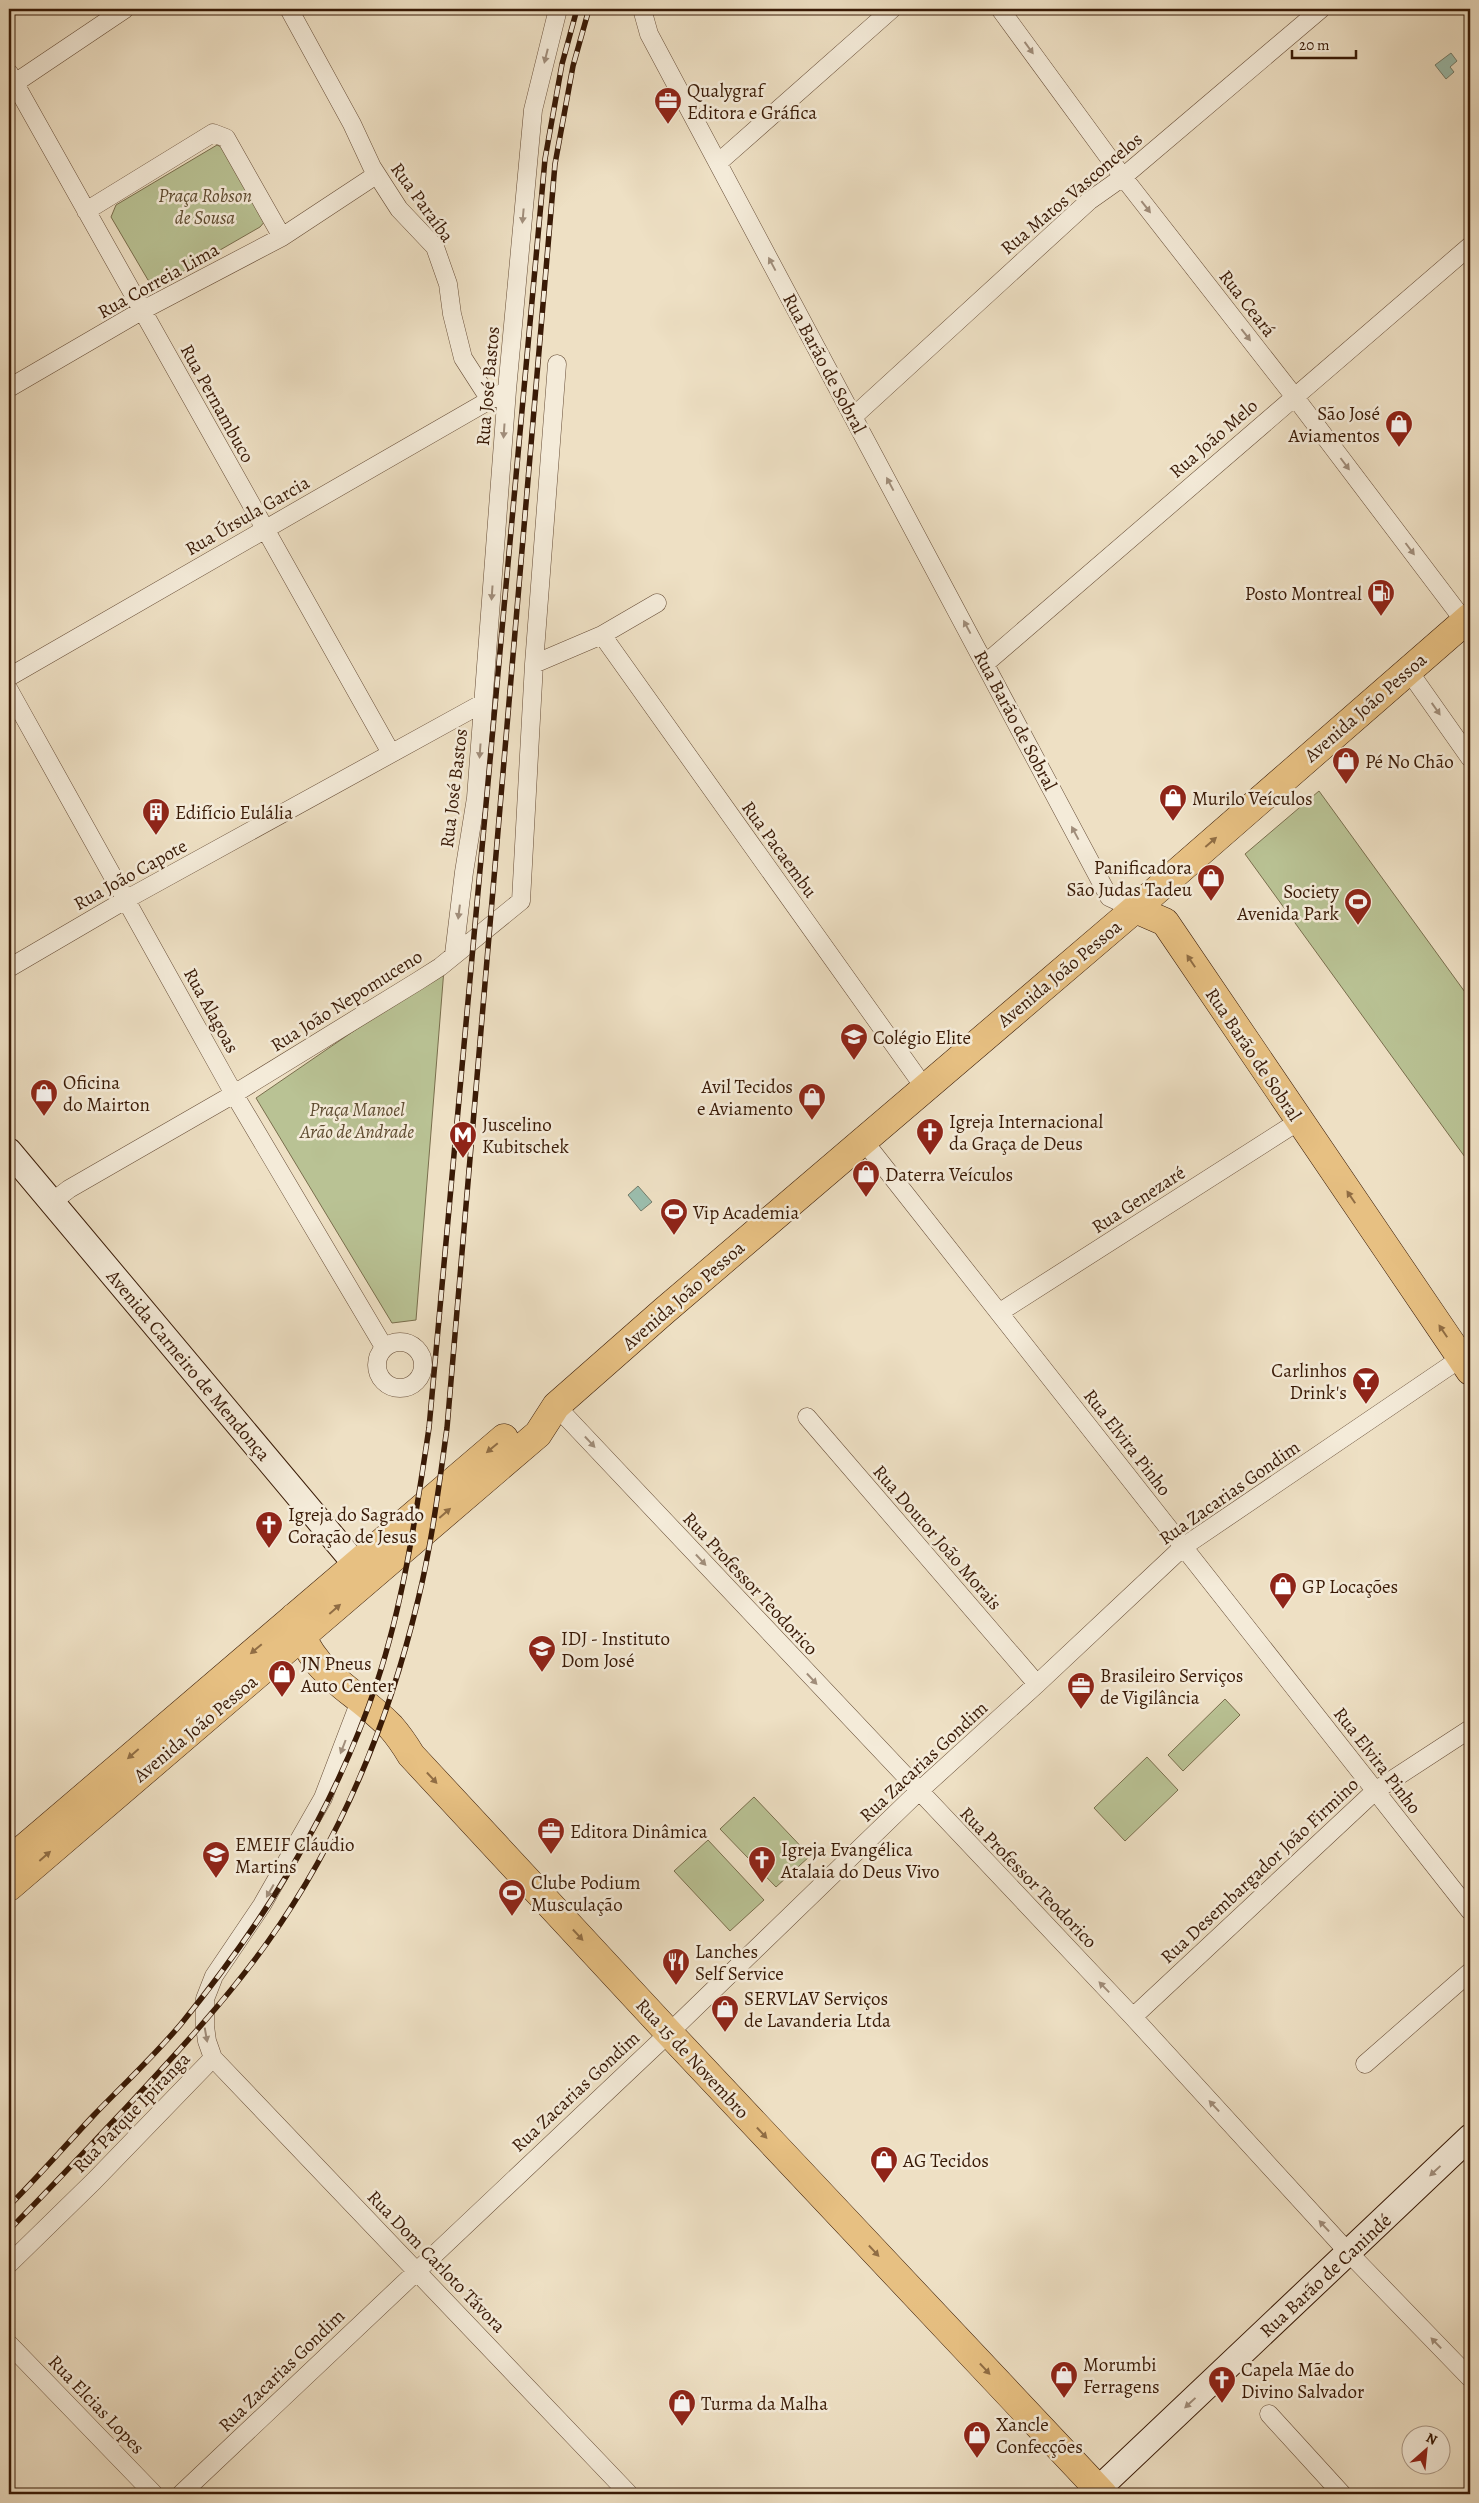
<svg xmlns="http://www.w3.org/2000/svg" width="1479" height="2503" font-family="Alegreya,serif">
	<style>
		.green { fill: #b9c294; stroke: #796e4d }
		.water { fill: #9bbeae; stroke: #747c6b }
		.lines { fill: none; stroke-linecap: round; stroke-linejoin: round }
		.street-casing { stroke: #664c36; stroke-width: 19 }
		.secondary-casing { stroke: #391a06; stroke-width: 27 }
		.primary-casing { stroke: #391a06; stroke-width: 29 }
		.street { stroke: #f4ebd9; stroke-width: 18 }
		.secondary { stroke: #f4ebd9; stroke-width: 25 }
		.primary { stroke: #e7c082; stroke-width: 28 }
		.rail-casing { stroke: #391a06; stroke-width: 5.5 }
		.rail { stroke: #f4ebd9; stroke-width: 4; stroke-dasharray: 11; stroke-linecap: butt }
		.oneway { fill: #a08d7a }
		.oneway2 { fill: #906d44 }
		.labels { text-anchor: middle; stroke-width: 5; stroke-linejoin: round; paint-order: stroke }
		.poi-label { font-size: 19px; fill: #391a06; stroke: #f4ebd9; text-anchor: start }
		.street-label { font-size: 19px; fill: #391a06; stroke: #f4ebd9 }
		.park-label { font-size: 19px; font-style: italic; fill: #5f4c31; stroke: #f4ebd9 }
	</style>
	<rect width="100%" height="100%" fill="#eee0c4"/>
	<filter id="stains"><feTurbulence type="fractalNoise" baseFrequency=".004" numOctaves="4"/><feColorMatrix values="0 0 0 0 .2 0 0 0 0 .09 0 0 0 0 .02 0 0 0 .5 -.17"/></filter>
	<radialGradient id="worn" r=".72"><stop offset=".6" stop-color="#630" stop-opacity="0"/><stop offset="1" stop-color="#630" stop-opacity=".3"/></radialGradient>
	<!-- green -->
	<path class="green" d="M217 145 224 148 266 220 260 227 161 284H155L148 280 111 217 116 205Z
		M1319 791 1470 999V1164L1245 854Z
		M444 969 416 1320 392 1323 256 1098Z
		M1225 1699 1240 1715 1183 1771 1168 1755Z
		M1147 1757 1178 1790 1125 1841 1094 1808Z
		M754 1797 810 1856 776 1887 720 1829Z
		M708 1840 764 1900 730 1931 674 1871Z"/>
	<!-- water -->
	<path class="water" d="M1451 53 1457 61 1450 67 1454 72 1446 79 1435 65Z
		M638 1186 652 1202 641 1211 628 1195Z"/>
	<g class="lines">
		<defs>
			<path id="street" d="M289 9 352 124 372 167 399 209 435 247 448 284 452 314 463 358 490 400
				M642 9 649 34 1109 897 1135 909
				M1000 9 1123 177 1294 396 1465 622
				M9 73 391 753
				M9 87 125 9
				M719 162 892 9
				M86 211 213 133 226 138 282 237
				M9 388 143 310 282 237 376 175
				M854 416 1089 201 1123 177 1321 9
				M602 635 924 1087
				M986 663 1470 246
				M534 664 602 635 657 603
				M1408 670 1470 758
				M9 677 507 390
				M9 690 234 1094 384 1347
				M454 954 464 872 476 798 507 390 533 110 558 9
				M9 968 127 899 483 703
				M863 1140 1470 1911
				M52 1202 69 1189 234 1094 418 981 440 967 521 901 534 664 557 364
				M1000 1312 1299 1121
				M377 1365a23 23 0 1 1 46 0a23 23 0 1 1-46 0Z
				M556 1406 1133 2017 1348 2252 1470 2378
				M807 1417 1037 1684
				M360 1701 323 1798 262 1905 214 1976 205 1999V2026L207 2041 213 2058 629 2494
				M1133 2017 1375 1791 1470 1729
				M1365 2064 1470 1972
				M9 2264 94 2181 213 2058
				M9 2344 154 2494
				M1269 2414 1342 2494
				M181 2494 669 2033 918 1792 1037 1684 1183 1547 1470 1352"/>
			<path id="secondary" d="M9 1151 368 1579
				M1093 2494 1470 2137"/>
			<path id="primary" d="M1135 909 1165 922 1470 1371
				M294 1617C313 1677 351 1686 391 1727 398 1735 405 1745 411 1755L669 2033 1103 2494
				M9 1861 504 1438
				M9 1887 538 1434 556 1406 664 1311 1135 909 1470 617"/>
		</defs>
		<!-- street casing -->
		<use href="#street" class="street-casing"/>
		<!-- secondary casing -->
		<use href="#secondary" class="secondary-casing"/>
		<!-- primary casing -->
		<use href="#primary" class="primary-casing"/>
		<!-- street -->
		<use href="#street" class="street"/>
		<!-- secondary -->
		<use href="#secondary" class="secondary"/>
		<!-- primary -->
		<use href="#primary" class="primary"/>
		<defs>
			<path id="rail" d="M9 2206C38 2177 65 2146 93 2116 122 2086 154 2056 181 2024 266 1919 334 1811 377 1682 404 1600 416 1514 429 1428L545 159 562 64 577 9
				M9 2230C48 2191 85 2151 123 2111 173 2057 224 2003 267 1943 340 1841 389 1721 418 1600 432 1543 439 1485 447 1428L555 164 573 66 589 9"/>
		</defs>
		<!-- rail casing -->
		<use href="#rail" class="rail-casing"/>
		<!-- rail -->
		<use href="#rail" class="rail"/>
	</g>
	<!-- one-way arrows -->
	<defs><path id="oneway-solid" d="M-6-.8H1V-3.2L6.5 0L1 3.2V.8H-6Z" transform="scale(1.25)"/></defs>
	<g class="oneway">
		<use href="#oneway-solid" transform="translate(1029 48) rotate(54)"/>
		<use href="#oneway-solid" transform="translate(546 56) rotate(104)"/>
		<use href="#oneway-solid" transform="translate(1146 207) rotate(52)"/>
		<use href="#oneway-solid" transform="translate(523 216) rotate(95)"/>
		<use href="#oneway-solid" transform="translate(772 264) rotate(-118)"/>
		<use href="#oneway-solid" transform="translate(1246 335) rotate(52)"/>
		<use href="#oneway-solid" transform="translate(504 431) rotate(94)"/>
		<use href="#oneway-solid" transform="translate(1345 464) rotate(53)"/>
		<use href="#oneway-solid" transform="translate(890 484) rotate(-118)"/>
		<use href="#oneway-solid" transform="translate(1410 549) rotate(53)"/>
		<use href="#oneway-solid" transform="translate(492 593) rotate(94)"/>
		<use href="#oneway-solid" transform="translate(967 627) rotate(-118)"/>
		<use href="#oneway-solid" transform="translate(1436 709) rotate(55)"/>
		<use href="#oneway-solid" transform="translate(480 751) rotate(94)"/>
		<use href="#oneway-solid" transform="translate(1075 833) rotate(-118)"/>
		<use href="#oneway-solid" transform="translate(459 912) rotate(97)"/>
		<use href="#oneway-solid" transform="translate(590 1442) rotate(47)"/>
		<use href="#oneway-solid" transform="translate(701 1560) rotate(47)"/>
		<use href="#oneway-solid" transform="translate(812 1679) rotate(47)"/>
		<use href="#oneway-solid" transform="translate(343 1747) rotate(111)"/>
		<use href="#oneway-solid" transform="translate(270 1891) rotate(120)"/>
		<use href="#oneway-solid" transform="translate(1104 1987) rotate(-134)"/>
		<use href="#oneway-solid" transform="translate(206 2035) rotate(80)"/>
		<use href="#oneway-solid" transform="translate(1214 2106) rotate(-133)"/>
		<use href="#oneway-solid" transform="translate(1435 2171) rotate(137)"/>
		<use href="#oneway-solid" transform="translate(1324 2226) rotate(-133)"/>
		<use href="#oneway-solid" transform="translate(1436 2343) rotate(-134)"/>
		<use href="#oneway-solid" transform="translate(1190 2403) rotate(137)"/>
	</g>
	<g class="oneway2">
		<use href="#oneway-solid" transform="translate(1211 842) rotate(-41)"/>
		<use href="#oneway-solid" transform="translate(1191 961) rotate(-124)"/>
		<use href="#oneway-solid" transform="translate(1351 1197) rotate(-124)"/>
		<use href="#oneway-solid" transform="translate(1443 1331) rotate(-124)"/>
		<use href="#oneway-solid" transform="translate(492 1448) rotate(140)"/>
		<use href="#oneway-solid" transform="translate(445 1513) rotate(-41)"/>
		<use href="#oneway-solid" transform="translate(335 1609) rotate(-41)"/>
		<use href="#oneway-solid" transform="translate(256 1649) rotate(140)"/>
		<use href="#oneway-solid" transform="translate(133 1754) rotate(139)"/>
		<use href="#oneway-solid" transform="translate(432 1778) rotate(47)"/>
		<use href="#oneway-solid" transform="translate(45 1856) rotate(-41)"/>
		<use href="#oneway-solid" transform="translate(578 1935) rotate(47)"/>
		<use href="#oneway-solid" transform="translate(762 2133) rotate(47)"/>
		<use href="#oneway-solid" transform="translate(874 2251) rotate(47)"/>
		<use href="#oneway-solid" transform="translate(985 2369) rotate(47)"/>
	</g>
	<!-- icons -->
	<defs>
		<symbol id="office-pin" viewBox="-11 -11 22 30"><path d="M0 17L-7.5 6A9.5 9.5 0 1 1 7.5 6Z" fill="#8f2418" stroke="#f4ebd9"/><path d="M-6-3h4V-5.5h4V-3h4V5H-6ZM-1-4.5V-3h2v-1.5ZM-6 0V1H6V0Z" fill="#fff"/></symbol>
		<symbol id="shop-pin" viewBox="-11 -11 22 30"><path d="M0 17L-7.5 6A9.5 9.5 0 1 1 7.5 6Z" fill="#8f2418" stroke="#f4ebd9"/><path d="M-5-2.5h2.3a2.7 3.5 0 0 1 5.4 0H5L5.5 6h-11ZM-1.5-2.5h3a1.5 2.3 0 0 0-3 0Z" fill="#fff"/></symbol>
		<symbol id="fuel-pin" viewBox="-11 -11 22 30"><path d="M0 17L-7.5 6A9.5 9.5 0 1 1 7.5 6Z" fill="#8f2418" stroke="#f4ebd9"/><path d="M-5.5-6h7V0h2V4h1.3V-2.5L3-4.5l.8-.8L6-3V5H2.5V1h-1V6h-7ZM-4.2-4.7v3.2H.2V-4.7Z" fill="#fff"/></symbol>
		<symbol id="building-pin" viewBox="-11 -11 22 30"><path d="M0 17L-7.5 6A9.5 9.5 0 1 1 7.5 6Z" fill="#8f2418" stroke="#f4ebd9"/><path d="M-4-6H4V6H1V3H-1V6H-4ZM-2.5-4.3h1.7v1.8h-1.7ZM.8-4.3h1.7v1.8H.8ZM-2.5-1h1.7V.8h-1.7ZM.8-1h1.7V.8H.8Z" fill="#fff"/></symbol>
		<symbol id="stadium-pin" viewBox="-11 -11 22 30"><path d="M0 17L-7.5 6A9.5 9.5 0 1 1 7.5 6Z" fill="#8f2418" stroke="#f4ebd9"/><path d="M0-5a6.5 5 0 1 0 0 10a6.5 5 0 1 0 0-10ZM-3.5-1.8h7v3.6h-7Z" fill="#fff"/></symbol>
		<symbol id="school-pin" viewBox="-11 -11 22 30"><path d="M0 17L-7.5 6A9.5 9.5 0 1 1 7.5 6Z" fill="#8f2418" stroke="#f4ebd9"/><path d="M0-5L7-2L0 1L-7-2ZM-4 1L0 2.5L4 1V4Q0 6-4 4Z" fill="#fff"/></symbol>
		<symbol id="church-pin" viewBox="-11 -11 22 30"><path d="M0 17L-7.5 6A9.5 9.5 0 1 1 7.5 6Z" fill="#8f2418" stroke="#f4ebd9"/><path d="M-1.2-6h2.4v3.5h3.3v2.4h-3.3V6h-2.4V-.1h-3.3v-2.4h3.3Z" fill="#fff"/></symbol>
		<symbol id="metro-pin" viewBox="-11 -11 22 30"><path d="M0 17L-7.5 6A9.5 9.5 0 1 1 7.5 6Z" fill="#8f2418" stroke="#f4ebd9"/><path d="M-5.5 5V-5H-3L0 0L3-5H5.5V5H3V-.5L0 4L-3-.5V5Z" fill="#fff"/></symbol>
		<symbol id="bar-pin" viewBox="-11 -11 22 30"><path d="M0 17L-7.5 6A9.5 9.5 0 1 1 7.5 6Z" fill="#8f2418" stroke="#f4ebd9"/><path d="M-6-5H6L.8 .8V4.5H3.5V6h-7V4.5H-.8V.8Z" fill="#fff"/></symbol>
		<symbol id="university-pin" viewBox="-11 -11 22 30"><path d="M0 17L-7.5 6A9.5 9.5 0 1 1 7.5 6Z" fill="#8f2418" stroke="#f4ebd9"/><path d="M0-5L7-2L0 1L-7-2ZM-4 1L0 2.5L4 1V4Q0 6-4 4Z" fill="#fff"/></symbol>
		<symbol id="restaurant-pin" viewBox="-11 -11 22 30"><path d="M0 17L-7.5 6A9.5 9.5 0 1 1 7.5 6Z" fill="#8f2418" stroke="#f4ebd9"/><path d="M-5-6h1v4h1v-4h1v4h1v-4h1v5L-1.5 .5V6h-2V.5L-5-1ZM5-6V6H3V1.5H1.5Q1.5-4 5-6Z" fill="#fff"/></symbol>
	</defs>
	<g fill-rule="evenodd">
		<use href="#office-pin" x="652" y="85" width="32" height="43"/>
		<use href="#shop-pin" x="1383" y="408" width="32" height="43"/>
		<use href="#fuel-pin" x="1365" y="577" width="32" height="43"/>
		<use href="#shop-pin" x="1330" y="745" width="32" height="43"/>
		<use href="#shop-pin" x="1157" y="782" width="32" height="43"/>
		<use href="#building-pin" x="140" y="796" width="32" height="43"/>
		<use href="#shop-pin" x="1195" y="862" width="32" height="43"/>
		<use href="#stadium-pin" x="1342" y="886" width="32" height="43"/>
		<use href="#school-pin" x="838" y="1021" width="32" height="43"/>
		<use href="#shop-pin" x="28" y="1077" width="32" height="43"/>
		<use href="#shop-pin" x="796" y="1081" width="32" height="43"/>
		<use href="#church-pin" x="914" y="1116" width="32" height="43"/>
		<use href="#metro-pin" x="447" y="1119" width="32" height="43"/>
		<use href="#shop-pin" x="850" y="1158" width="32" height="43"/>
		<use href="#stadium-pin" x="658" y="1196" width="32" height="43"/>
		<use href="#bar-pin" x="1350" y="1365" width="32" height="43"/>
		<use href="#church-pin" x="253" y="1509" width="32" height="43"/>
		<use href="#shop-pin" x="1267" y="1570" width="32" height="43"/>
		<use href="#university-pin" x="526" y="1633" width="32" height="43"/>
		<use href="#shop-pin" x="266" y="1658" width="32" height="43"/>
		<use href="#office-pin" x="1065" y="1670" width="32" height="43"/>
		<use href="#office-pin" x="535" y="1815" width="32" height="43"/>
		<use href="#school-pin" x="200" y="1839" width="32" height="43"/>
		<use href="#church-pin" x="746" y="1844" width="32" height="43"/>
		<use href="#stadium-pin" x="496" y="1877" width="32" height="43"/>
		<use href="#restaurant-pin" x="660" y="1946" width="32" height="43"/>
		<use href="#shop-pin" x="709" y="1993" width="32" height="43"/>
		<use href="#shop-pin" x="868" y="2144" width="32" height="43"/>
		<use href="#shop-pin" x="1048" y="2359" width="32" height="43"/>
		<use href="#church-pin" x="1206" y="2364" width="32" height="43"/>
		<use href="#shop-pin" x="666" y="2387" width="32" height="43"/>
		<use href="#shop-pin" x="961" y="2419" width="32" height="43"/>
	</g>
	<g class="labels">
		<!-- poi labels -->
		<g class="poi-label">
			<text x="687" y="97">Qualygraf<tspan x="687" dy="22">Editora e Gráfica</tspan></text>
			<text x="1380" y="420" text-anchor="end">São José<tspan x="1380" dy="22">Aviamentos</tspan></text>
			<text x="1362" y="600" text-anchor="end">Posto Montreal</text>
			<text x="1365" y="768">Pé No Chão</text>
			<text x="1192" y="805">Murilo Veículos</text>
			<text x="175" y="819">Edifício Eulália</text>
			<text x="1192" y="874" text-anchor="end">Panificadora<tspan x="1192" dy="22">São Judas Tadeu</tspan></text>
			<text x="1339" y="898" text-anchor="end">Society<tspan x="1339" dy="22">Avenida Park</tspan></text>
			<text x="873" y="1044">Colégio Elite</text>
			<text x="63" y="1089">Oficina<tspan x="63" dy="22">do Mairton</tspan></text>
			<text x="793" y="1093" text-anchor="end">Avil Tecidos<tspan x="793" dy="22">e Aviamento</tspan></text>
			<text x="949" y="1128">Igreja Internacional<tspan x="949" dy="22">da Graça de Deus</tspan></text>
			<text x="482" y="1131">Juscelino<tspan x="482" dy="22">Kubitschek</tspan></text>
			<text x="885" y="1181">Daterra Veículos</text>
			<text x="693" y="1219">Vip Academia</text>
			<text x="1347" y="1377" text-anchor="end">Carlinhos<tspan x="1347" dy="22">Drink's</tspan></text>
			<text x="288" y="1521">Igreja do Sagrado<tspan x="288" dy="22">Coração de Jesus</tspan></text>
			<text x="1302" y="1593">GP Locações</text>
			<text x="561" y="1645">IDJ - Instituto<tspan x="561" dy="22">Dom José</tspan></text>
			<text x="301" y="1670">JN Pneus<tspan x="301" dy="22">Auto Center</tspan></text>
			<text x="1100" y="1682">Brasileiro Serviços<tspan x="1100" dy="22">de Vigilância</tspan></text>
			<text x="570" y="1838">Editora Dinâmica</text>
			<text x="235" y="1851">EMEIF Cláudio<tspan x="235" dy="22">Martins</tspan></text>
			<text x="781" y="1856">Igreja Evangélica<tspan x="781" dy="22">Atalaia do Deus Vivo</tspan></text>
			<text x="531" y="1889">Clube Podium<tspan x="531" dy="22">Musculação</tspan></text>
			<text x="695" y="1958">Lanches<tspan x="695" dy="22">Self Service</tspan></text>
			<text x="744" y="2005">SERVLAV Serviços<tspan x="744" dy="22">de Lavanderia Ltda</tspan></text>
			<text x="903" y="2167">AG Tecidos</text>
			<text x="1083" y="2371">Morumbi<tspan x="1083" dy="22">Ferragens</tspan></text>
			<text x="1241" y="2376">Capela Mãe do<tspan x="1241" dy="22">Divino Salvador</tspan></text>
			<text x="701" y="2410">Turma da Malha</text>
			<text x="996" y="2431">Xancle<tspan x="996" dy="22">Confecções</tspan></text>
		</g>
		<!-- street labels -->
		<g class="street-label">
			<text transform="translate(1071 193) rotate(-40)" y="7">Rua Matos Vasconcelos</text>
			<text transform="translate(423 202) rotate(54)" y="7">Rua Paraíba</text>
			<text transform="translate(158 280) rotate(-29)" y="7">Rua Correia Lima</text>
			<text transform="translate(1248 303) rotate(52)" y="7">Rua Ceará</text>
			<text transform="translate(825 363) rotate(62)" y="7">Rua Barão de Sobral</text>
			<text transform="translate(487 386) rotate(-85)" y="7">Rua José Bastos</text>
			<text transform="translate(218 403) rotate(61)" y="7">Rua Pernambuco</text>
			<text transform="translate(1213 438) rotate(-41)" y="7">Rua João Melo</text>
			<text transform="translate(247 515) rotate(-30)" y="7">Rua Úrsula Garcia</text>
			<text transform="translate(1365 707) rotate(-41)" y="7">Avenida João Pessoa</text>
			<text transform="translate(1016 720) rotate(62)" y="7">Rua Barão de Sobral</text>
			<text transform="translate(453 788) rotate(-83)" y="7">Rua José Bastos</text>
			<text transform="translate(780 849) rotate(54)" y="7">Rua Pacaembu</text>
			<text transform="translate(130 874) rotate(-29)" y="7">Rua João Capote</text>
			<text transform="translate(1059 973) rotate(-40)" y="7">Avenida João Pessoa</text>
			<text transform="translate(346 1000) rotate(-32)" y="7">Rua João Nepomuceno</text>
			<text transform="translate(212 1010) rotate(61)" y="7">Rua Alagoas</text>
			<text transform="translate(1254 1054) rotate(56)" y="7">Rua Barão de Sobral</text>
			<text transform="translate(1138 1199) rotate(-33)" y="7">Rua Genezaré</text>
			<text transform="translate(683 1295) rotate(-41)" y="7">Avenida João Pessoa</text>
			<text transform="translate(189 1365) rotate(50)" y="7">Avenida Carneiro de Mendonça</text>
			<text transform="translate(1128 1442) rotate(52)" y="7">Rua Elvira Pinho</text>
			<text transform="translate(1229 1492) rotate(-35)" y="7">Rua Zacarias Gondim</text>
			<text transform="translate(938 1537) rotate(49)" y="7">Rua Doutor João Morais</text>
			<text transform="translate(751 1583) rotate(47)" y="7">Rua Professor Teodorico</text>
			<text transform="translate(195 1728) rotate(-40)" y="7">Avenida João Pessoa</text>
			<text transform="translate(1378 1760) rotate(52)" y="7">Rua Elvira Pinho</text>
			<text transform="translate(923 1761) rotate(-43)" y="7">Rua Zacarias Gondim</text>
			<text transform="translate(1259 1870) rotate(-43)" y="7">Rua Desembargador João Firmino</text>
			<text transform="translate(1029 1877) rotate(46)" y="7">Rua Professor Teodorico</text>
			<text transform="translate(693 2058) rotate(47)" y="7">Rua 15 de Novembro</text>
			<text transform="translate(575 2091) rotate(-43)" y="7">Rua Zacarias Gondim</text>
			<text transform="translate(131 2112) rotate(-46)" y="7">Rua Parque Ipiranga</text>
			<text transform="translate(437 2261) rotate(46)" y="7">Rua Dom Carloto Távora</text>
			<text transform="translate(1325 2275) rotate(-43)" y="7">Rua Barão de Canindé</text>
			<text transform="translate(281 2370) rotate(-44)" y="7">Rua Zacarias Gondim</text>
			<text transform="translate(97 2404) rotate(46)" y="7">Rua Elcias Lopes</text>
		</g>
		<!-- park labels -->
		<g class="park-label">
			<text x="205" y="202">Praça Robson<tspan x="205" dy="22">de Sousa</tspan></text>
			<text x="357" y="1116">Praça Manoel<tspan x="357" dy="22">Arão de Andrade</tspan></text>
		</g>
	</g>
	<!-- margin -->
	<rect width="1479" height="2503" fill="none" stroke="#eee0c4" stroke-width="30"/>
	<rect x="10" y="10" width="1459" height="2483" fill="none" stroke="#391a06" stroke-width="2.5"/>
	<rect x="15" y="15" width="1449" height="2473" fill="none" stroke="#391a06"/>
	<!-- north arrow -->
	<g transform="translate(1426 2450) rotate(27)"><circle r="24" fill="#f4ebd9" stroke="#a99785"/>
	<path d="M0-4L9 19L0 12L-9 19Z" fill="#8f2418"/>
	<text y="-8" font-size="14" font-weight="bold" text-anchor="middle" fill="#391a06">N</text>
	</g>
	<!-- scale -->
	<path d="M1292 50v8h64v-8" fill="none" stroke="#391a06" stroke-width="2.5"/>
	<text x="1299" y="50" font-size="15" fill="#391a06" stroke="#f4ebd9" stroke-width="4" paint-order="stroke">20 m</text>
	<rect width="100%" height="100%" filter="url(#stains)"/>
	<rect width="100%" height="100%" fill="url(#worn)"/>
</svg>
